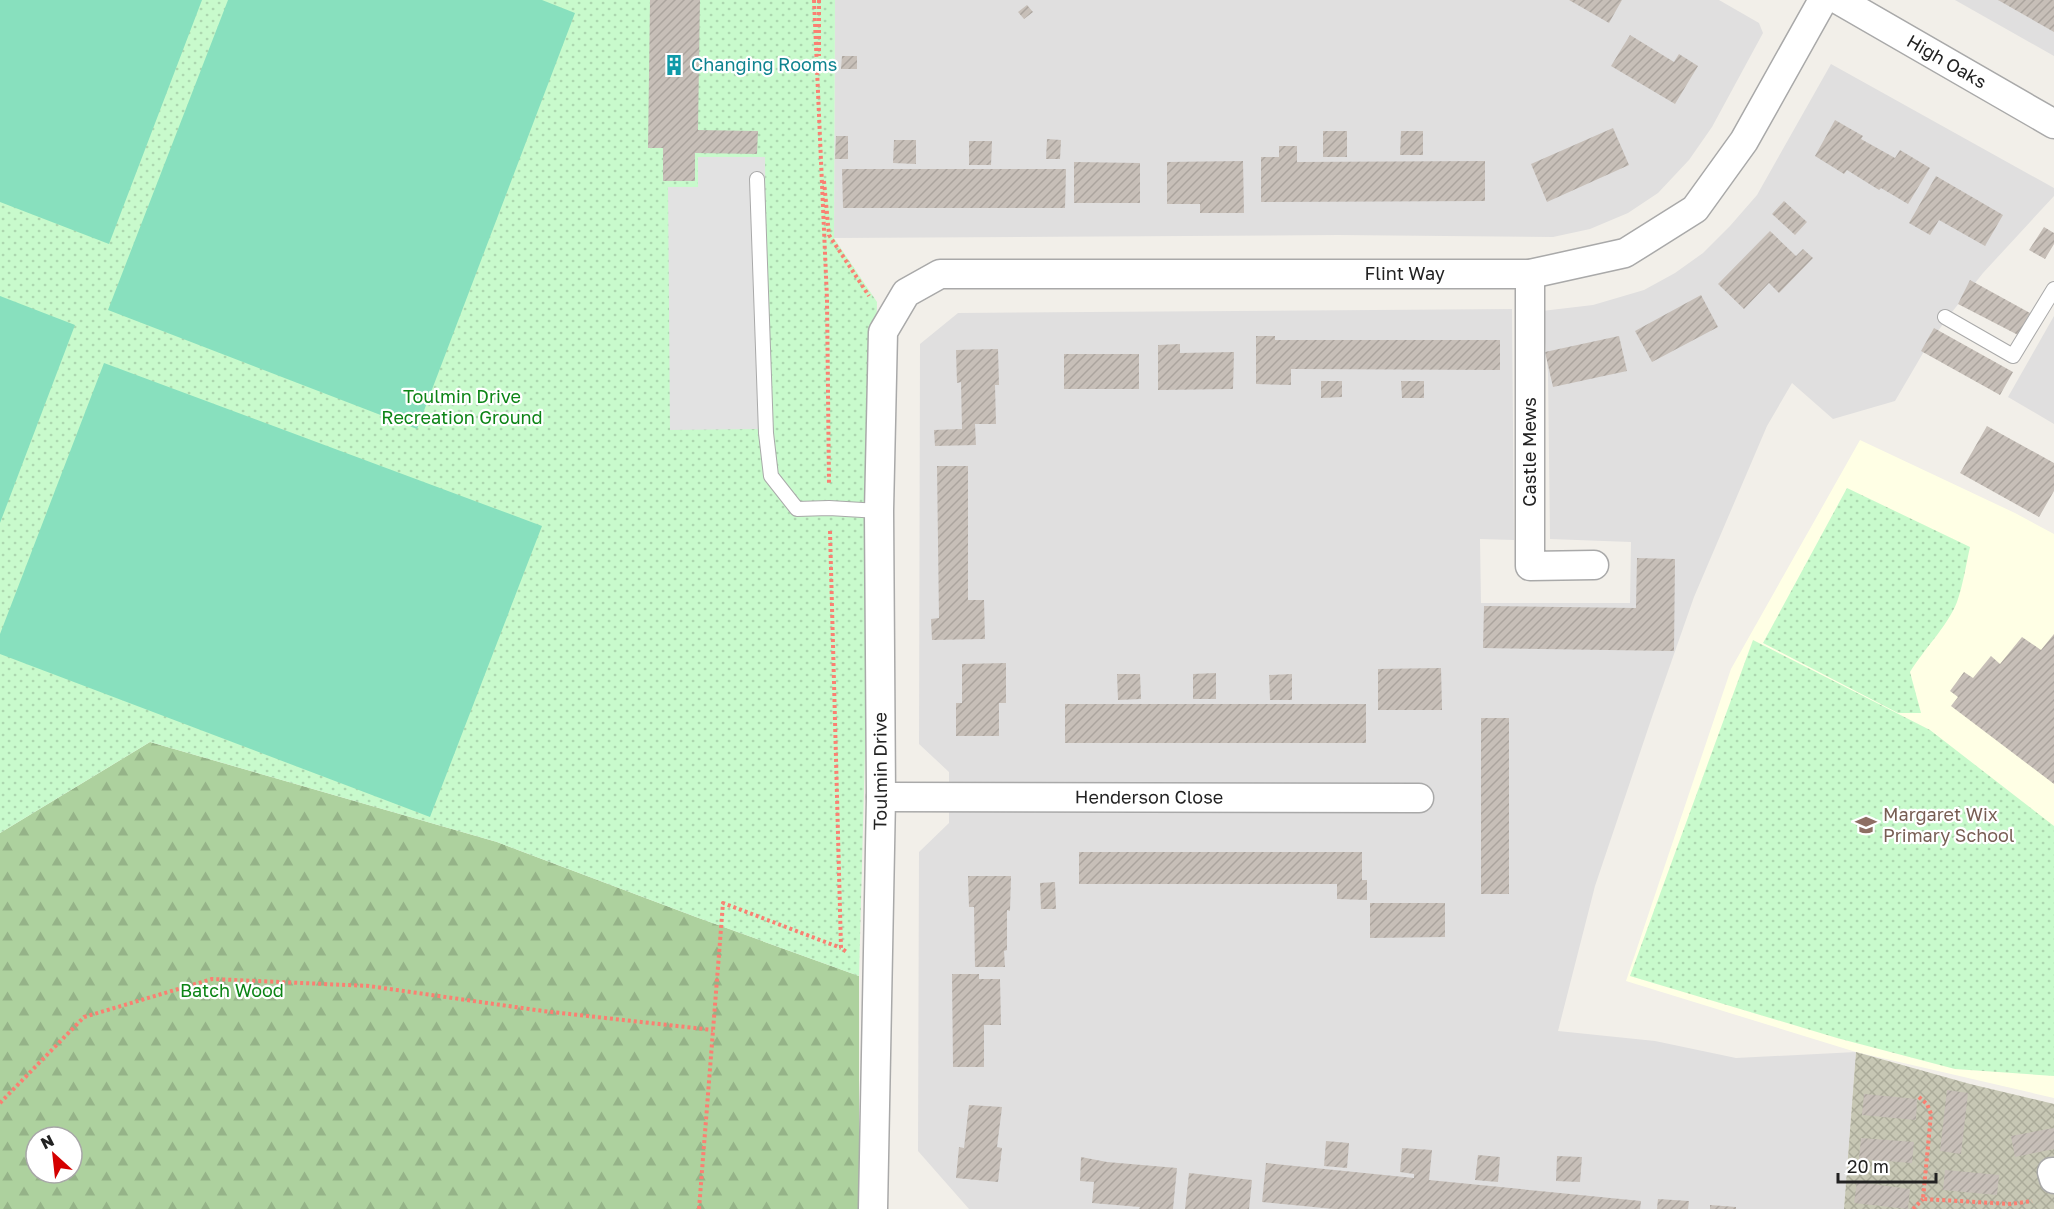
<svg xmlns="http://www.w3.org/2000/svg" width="2054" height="1209" font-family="'Golos Text',sans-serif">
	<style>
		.residential { fill: #e0dfdf }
		.education { fill: #ffffe5 }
		.construction { fill: url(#construction-cross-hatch) }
		.forest { fill: url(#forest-firs); fill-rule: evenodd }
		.park { fill: url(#park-dots) }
		.pitch { fill: #88e0be }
		.parking { fill: #e2e2e2 }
		.building { fill: url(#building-hatch) }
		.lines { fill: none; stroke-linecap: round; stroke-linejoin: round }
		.lane-casing { stroke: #a9a9a9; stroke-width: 16 }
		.street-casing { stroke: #a9a9a9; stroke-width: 31 }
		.path { stroke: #fa8072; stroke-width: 4; stroke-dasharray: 3 3; stroke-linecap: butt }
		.lane { stroke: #fff; stroke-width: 14 }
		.street { stroke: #fff; stroke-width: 28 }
		.labels { text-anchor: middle; stroke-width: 4.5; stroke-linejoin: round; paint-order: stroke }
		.street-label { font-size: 18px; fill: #222; stroke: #fff }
		.culture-label { font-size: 18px; fill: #0d838f; stroke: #fff; text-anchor: start }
		.park-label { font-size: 18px; fill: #0c8416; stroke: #fff }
		.education-label { font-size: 18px; fill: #785e54; stroke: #fff; text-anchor: start }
	</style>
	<defs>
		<pattern id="construction-cross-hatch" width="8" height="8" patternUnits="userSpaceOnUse" patternTransform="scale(1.5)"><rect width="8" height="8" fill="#c7c7b4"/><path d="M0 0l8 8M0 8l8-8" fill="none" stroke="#abab9a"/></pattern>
		<pattern id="forest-firs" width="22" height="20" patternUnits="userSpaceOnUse" patternTransform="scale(1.5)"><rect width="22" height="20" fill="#add19e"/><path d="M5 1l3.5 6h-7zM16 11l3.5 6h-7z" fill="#95b388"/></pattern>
		<pattern id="park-dots" width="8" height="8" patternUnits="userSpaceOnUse" patternTransform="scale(1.5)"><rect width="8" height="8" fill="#c8facc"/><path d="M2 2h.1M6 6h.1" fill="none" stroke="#acd6af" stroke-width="1.8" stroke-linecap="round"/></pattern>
		<pattern id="building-hatch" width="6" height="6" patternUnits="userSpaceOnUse" patternTransform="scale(1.5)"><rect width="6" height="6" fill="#c7bfb8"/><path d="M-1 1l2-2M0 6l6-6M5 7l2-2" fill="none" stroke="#aba49e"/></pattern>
	</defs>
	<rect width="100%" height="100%" fill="#f2efe9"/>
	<!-- residential -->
	<path class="residential" d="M835 0H1719L1759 23 1763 33 1712 127 1689 160 1658 193 1628 213 1590 229 1553 237 1338 235 834 238Z
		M1955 0H2054V56Z
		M1831 64 2054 188V196L1983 273 1948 317 1926 348 1895 401 1833 419 1792 383 1767 426 1694 597 1653 714 1595 886 1558 1031 1655 1041 1736 1058 1856 1052 1844 1209H969L918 1151 919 852 949 823V772L919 744 920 344 958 313 1512 309 1514 540 1480 539 1481 603H1630L1631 542 1550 539 1548 373 1542 311 1593 305 1644 290 1675 273 1703 253 1730 226 1757 195Z
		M2054 316V424L2008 397Z"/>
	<!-- education -->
	<path class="education" d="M1860 440 2015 513 2054 534V1098L1856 1052 1626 981 1731 669Z"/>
	<!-- construction -->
	<path class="construction" d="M1856 1052 1970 1084 2054 1104V1209H1844Z"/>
	<!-- forest -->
	<path class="forest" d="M150 742 497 842 696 917 859 976V1209H0V833ZM36 1137H72V1173H36Z"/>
	<!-- park -->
	<path class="park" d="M0 0H835L834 238 877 302 859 976 696 917 497 842 150 742 0 833Z
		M1847 488 1970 547C1966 565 1963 585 1957 602 1947 627 1924 649 1910 672L1921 713H1898L1763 643Z
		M1753 640 1930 730 2054 826V1076L1955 1069 1837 1038 1630 976Z"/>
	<!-- pitch -->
	<path class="pitch" d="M0 0H202L109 244 0 202Z
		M228 0H542L575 13 417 429 108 310Z
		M0 296 75 325 0 523Z
		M104 363 542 526 430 817 0 654V634Z"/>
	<!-- parking -->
	<path class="parking" d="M698 157H765L767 429 670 430 668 187H698Z"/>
	<!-- building -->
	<path class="building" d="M650 0H700L698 130 758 131 757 154 695 153V181H663V148H648Z
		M1569 0H1622L1609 23Z
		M1998 0H2054V32Z
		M1027 5 1033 12 1024 19 1018 12Z
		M1630 35 1674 62 1679 54 1698 66 1675 104 1611 66Z
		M842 56H857V69H841Z
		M1835 120 1863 136 1861 139 1895 158 1900 150 1930 168 1908 204 1881 188 1879 190 1847 170 1844 174 1815 156Z
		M1613 128 1629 165 1547 202 1531 164Z
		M1323 131H1347V157H1323Z
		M1401 131H1423V155H1400Z
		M836 136H848V159H835Z
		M1047 139 1061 140 1060 159H1046Z
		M894 140H916V164L893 163Z
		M969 141H992L991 165H969Z
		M1279 146H1297V162L1485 161V201L1261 202V157H1279Z
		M1243 161 1244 213H1200V204H1167V162Z
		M1074 162 1140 163V203H1074Z
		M842 169H1066L1065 208H843Z
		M1936 176 2003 215 1985 246 1939 220 1930 235 1909 223Z
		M1784 201 1807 222 1795 235 1772 214Z
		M2044 227 2054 233V244L2045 259 2029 250Z
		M1770 231 1796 256 1803 249 1813 258 1779 293 1769 283 1744 309 1718 284Z
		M1970 280 2030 313 2018 335 1958 304Z
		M1701 295 1718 327 1652 362 1635 331Z
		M1934 328 2013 372 2000 395 1921 351Z
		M1256 336H1275V340H1500V370L1291 369V385L1256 384Z
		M1619 336 1627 371 1553 387 1545 352Z
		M1180 344V353L1234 352 1233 389 1158 390V345Z
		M998 349 999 385H995L996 424H975L976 445 935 446 934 430 962 429 961 382 957 383 956 350Z
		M1064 354H1139V389H1064Z
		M1321 381H1342V397L1321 398Z
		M1401 381H1424V398H1402Z
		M1987 426 2054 463V491L2039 517 1960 473Z
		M937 466H968V600H984L985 639 932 640 931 619 939 618Z
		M1637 558 1675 559 1674 651 1483 648 1484 606 1636 608Z
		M2054 634V784L1951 706 1958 697 1950 691 1964 672 1973 678 1991 656 2000 664 2022 637 2041 650Z
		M1006 663V703H999V736H956V703H962V664Z
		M1441 668 1442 710H1378V669Z
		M1216 673V699H1193V674Z
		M1117 674H1140L1141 699 1118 700Z
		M1292 674V700H1270L1269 675Z
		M1065 704H1366V743H1065Z
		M1481 718H1509V894H1481Z
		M1079 852H1362V880H1367V900L1337 899V884H1079Z
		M968 876H1011L1010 911 1007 910V950L1004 951 1005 967H975L974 907H969Z
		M1055 882 1056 909H1041L1040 883Z
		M1370 903H1445V937L1370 938Z
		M952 974H979V979H1000L1001 1025H984V1067H953Z
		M1947 1090 1968 1093 1961 1154 1940 1151Z
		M1864 1094 1917 1099 1916 1120 1862 1115Z
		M969 1105 1002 1107 997 1147 1002 1148 998 1182 956 1178 959 1147 964 1148Z
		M2054 1128V1149L2015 1157 2011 1136Z
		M1861 1138 1914 1142 1912 1163 1859 1159Z
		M1326 1141 1349 1143 1347 1168 1324 1166Z
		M1402 1148 1432 1150 1429 1180 1641 1201 1640 1209H1334L1262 1202 1266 1163 1414 1178V1174L1400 1172Z
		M1478 1155 1500 1157 1498 1182 1475 1180Z
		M1557 1156 1582 1157 1580 1182 1556 1181Z
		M1081 1157 1107 1162 1177 1168 1173 1209H1139L1140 1207 1092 1203 1094 1182 1080 1181Z
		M1945 1170 1999 1175 1997 1195 1943 1190Z
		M1189 1173 1252 1180 1249 1209H1185Z
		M1857 1182 1910 1189 1908 1209 1854 1203Z
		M1658 1199 1689 1201 1688 1209H1657Z
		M1710 1205 1736 1207V1209H1710Z"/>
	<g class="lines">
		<defs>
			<path id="lane" d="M757 179 766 433 771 476 797 509 829 508 879 511
				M1945 317 2013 356 2054 289"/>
			<g id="street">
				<path id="s1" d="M1839 0 2054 124"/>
				<path d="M1530 274V566L1594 565"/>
				<path id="s2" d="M881 797 1419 798"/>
				<path d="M2052 1172 2054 1179"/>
				<path id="s3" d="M873 1209 881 797 879 511 883 332 906 293 940 274H1530L1625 253 1695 209 1744 141 1823 0"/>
			</g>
		</defs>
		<!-- lane casing -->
		<use href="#lane" class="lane-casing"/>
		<!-- street casing -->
		<use href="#street" class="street-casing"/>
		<!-- path -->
		<path class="path" d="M814 0 827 299 829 485
			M819 0V56
			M824 181 829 235 869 296
			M830 531 841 948 848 953
			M1919 1097 1927 1104 1931 1114 1923 1199 2011 1204 2032 1201
			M0 1103 84 1017 212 979 369 986 543 1011 713 1030
			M699 1209 723 903 841 948
			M1913 1209 1923 1199"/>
		<!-- lane -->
		<use href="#lane" class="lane"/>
		<!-- street -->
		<use href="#street" class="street"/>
	</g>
	<!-- icons -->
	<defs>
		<symbol id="building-bare" viewBox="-9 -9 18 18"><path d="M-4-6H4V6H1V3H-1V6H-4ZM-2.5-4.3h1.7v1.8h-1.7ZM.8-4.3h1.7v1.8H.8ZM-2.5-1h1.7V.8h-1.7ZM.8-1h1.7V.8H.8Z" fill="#0f9aa8" stroke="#fff" stroke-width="2.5" paint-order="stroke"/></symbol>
		<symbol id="school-bare" viewBox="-9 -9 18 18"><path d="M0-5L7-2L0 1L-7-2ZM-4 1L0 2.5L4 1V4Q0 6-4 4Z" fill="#8d6e63" stroke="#fff" stroke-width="2.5" paint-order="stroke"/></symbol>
	</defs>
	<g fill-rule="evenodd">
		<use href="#building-bare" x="659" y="50" width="30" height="30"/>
		<use href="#school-bare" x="1851" y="810" width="30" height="30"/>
	</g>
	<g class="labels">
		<!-- street labels -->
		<g class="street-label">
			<text dy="6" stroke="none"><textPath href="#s1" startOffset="124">High Oaks</textPath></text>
			<text dy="6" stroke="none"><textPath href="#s3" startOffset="1426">Flint Way</textPath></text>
			<text transform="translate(1530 452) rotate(-90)" y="6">Castle Mews</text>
			<text dy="6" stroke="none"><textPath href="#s3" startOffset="438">Toulmin Drive</textPath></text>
			<text dy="6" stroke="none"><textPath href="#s2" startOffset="268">Henderson Close</textPath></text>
		</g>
		<!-- culture labels -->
		<g class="culture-label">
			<text x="691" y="71">Changing Rooms</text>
		</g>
		<!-- park labels -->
		<g class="park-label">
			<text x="462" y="403">Toulmin Drive<tspan x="462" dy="21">Recreation Ground</tspan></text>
			<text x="232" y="997">Batch Wood</text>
		</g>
		<!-- education labels -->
		<g class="education-label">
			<text x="1883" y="821">Margaret Wix<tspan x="1883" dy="21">Primary School</tspan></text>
		</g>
	</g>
	<!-- north arrow -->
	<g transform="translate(54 1155) rotate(333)"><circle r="28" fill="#ffffff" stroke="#a7a7a7" stroke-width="1.5"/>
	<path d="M0-4.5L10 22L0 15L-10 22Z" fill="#d40000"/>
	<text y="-9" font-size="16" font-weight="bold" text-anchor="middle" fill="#222222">N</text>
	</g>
	<!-- scale -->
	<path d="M1838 1173v9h98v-9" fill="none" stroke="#222222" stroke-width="3"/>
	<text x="1847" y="1173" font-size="18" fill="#222222" stroke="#ffffff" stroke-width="4.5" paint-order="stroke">20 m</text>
</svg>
